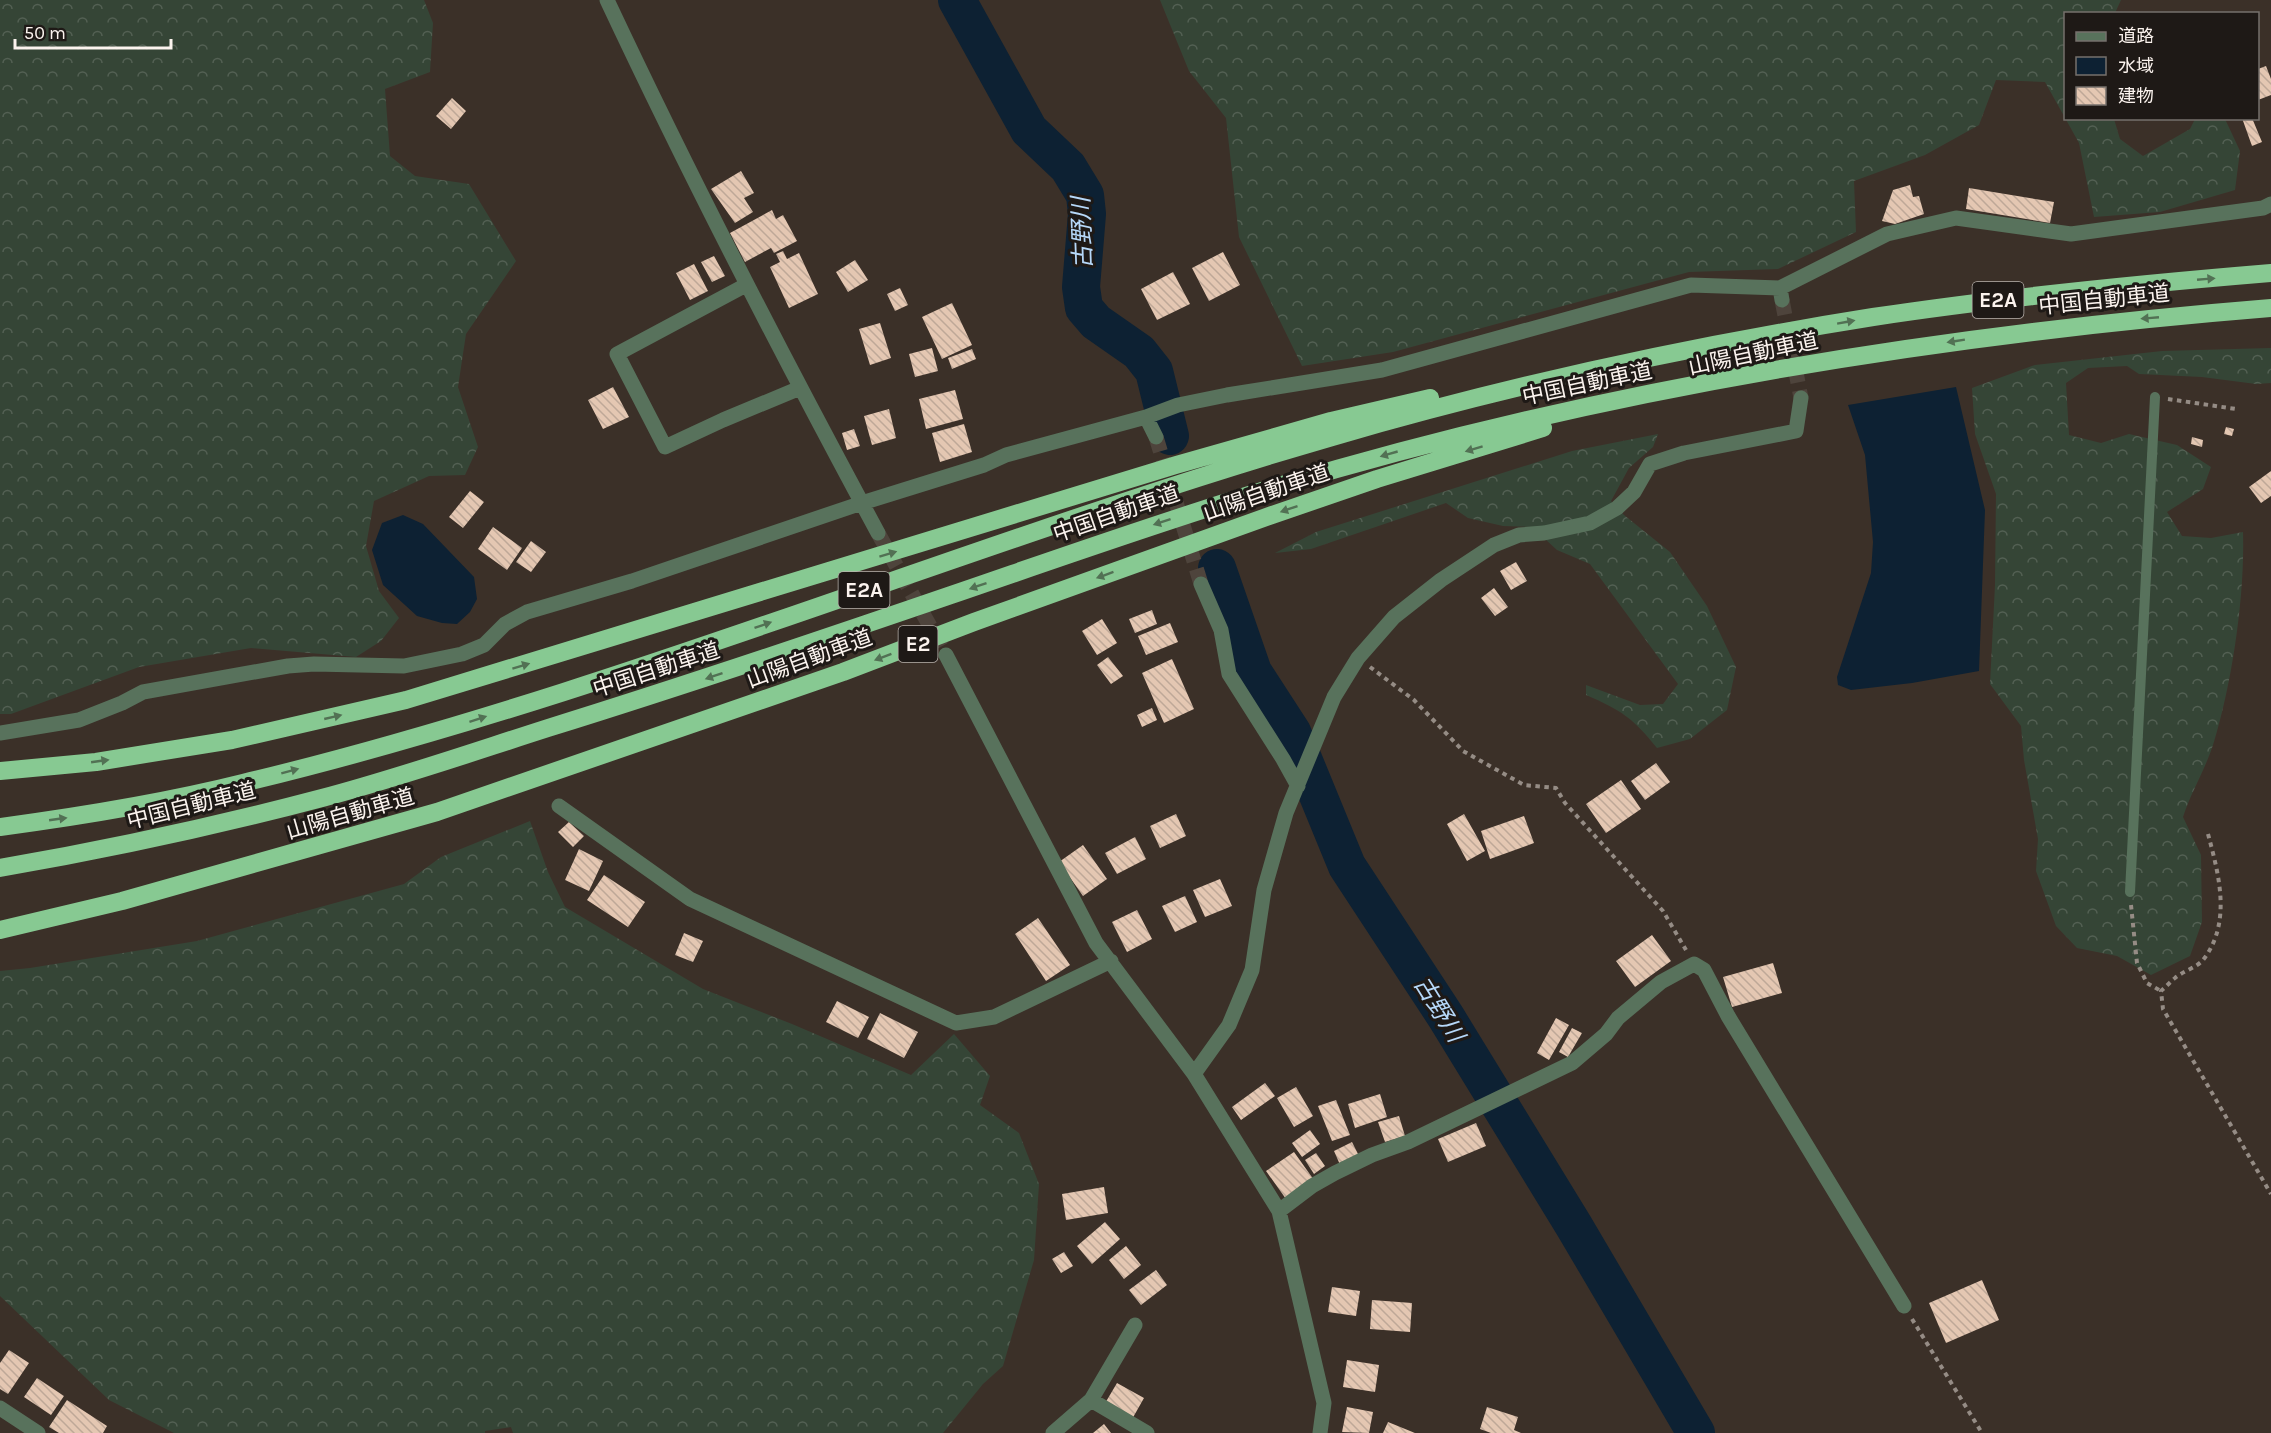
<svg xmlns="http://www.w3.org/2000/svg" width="2271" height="1433" font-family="Karla,'Noto Sans JP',sans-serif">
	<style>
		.forest { fill: url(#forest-crowns) }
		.water { fill: #0d2133 }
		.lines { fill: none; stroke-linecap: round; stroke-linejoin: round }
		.river { stroke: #0d2133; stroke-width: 38 }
		.building { fill: url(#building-back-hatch) }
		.minor-tunnel { stroke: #4e443c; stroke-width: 15; stroke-dasharray: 15 8; stroke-linecap: butt }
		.path { stroke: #958c85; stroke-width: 4; stroke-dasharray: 4.5 4.5; stroke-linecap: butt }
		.service { stroke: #58725c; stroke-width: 10 }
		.minor { stroke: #58725c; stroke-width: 15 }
		.motorway { stroke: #87c992; stroke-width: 18 }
		.oneway { fill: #527154 }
		.labels { text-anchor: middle; stroke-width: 6; stroke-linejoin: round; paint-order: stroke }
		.shield { fill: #1e1916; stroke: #b9b2ad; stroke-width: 1.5 }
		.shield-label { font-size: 21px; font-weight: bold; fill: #fbf3ee }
		.street-label { font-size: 22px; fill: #fbf3ee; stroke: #1e1916 }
		.water-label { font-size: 24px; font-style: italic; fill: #b6d8f9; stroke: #1e1916 }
	</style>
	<defs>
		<pattern id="forest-crowns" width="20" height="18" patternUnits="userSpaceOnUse" patternTransform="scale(1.5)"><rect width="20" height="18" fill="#354536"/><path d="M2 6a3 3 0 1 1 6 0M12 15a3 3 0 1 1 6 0" fill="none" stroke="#536053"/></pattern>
		<pattern id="building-back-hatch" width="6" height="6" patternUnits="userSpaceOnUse" patternTransform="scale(1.5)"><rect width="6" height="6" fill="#e4c7b2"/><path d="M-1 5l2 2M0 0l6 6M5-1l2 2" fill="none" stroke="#bea897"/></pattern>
	</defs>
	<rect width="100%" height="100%" fill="#3b3028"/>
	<!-- forest -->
	<path class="forest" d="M0 0H424L433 23 430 72 385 89 390 156 415 176 469 184 516 261 466 334 458 387 478 447 465 475 429 476 374 501 366 546 379 591 399 618 381 641 356 657 251 648 139 667 11 714H0Z
		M1160 0H2121L2115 13 2066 14V118L2114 119 2120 139 2143 156 2190 129 2195 119H2225L2240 151 2235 190 2160 212 2094 217 2079 143 2045 82 1996 80 1979 125 1925 155 1854 181 1856 232 1778 269 1689 272 1393 352 1302 366 1239 237 1226 118 1189 71Z
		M2271 348V383L2256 384 2202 377 2139 374 2127 366 2088 368 2066 383 2069 435 2101 443 2129 434 2177 445 2211 467 2203 489 2167 512 2182 536 2211 538 2243 532C2245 596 2232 684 2213 745 2205 770 2191 792 2183 817L2201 855 2202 922 2190 956 2151 975 2117 956 2077 948 2056 926 2036 871 2038 839 2024 760 2021 726 1990 684 1995 585 1996 494 1975 434 1972 388 2035 365 2162 351Z
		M1658 434 1653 447 1629 468 1611 501 1624 515 1670 552 1707 606 1736 667 1727 710 1690 739 1657 748C1633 718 1621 710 1586 695V685L1640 705 1663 704 1678 684 1590 564 1557 550 1532 527 1503 526 1468 518 1446 503 1311 549 1275 553 1316 532 1572 451Z
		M530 821 548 872 565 907 703 989 792 1024 911 1075 954 1034 990 1076 980 1105 1019 1133 1039 1184 1034 1260 1003 1366 983 1384 943 1433H513L511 1427 485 1431V1433H174L109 1400 0 1296V971L30 968 197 941 404 884 441 857Z"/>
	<!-- water -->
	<path class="water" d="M1956 387 1985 510 1979 671 1912 683 1851 690 1838 685 1837 677 1871 573 1873 542 1865 455 1848 405Z
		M403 515 423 524 474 577 477 599 470 612 457 624 442 623 417 616 383 585 372 550 382 523Z"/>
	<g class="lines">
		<!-- river -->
		<path class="river" d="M957 0 1029 130 1068 167 1085 195 1087 214 1081 287 1084 308 1096 322 1139 352 1154 371 1170 436
			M1217 568 1253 672 1292 732 1347 866 1446 1017 1574 1226 1696 1433"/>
	</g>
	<!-- building -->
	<path class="building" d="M2266 66 2271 79V95L2258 100V69Z
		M452 98 466 111 451 129 436 116Z
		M2242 118H2252L2262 142 2252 146Z
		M741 171 754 193 744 198 753 212 735 223 711 189Z
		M1910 185 1913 197 1919 196 1924 214 1895 224 1882 221 1893 190Z
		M1969 188 2054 202 2050 223 1966 209Z
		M772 210 776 219 783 215 797 241 774 253 771 248 745 262 730 233Z
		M783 251 787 259 799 253 818 294 789 308 770 267 780 262 776 254Z
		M1223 252 1240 285 1209 301 1192 268Z
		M714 256 725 276 712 282 701 262Z
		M855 260 868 280 848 292 836 272Z
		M694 264 708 291 690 300 676 273Z
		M1173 272 1190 304 1157 320 1141 289Z
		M900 288 908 305 895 311 887 294Z
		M952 303 972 345 942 359 922 317Z
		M880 323 891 358 870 365 859 329Z
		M932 348 938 371 915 377 909 354Z
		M972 349 976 359 952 369 948 358Z
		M613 387 629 417 603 429 588 400Z
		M955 390 963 419 926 429 919 399Z
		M889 409 896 438 872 445 864 416Z
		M964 424 972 452 940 462 932 433Z
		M2226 427 2234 429 2232 436 2224 434Z
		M854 429 860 446 847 450 842 433Z
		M2192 437 2203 440 2202 447 2191 444Z
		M2271 471V496L2261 503 2249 487Z
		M470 491 484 502 463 528 449 517Z
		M493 527 522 548 507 570 478 549Z
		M531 541 546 552 531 572 516 562Z
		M1516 562 1527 581 1511 590 1500 571Z
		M1494 588 1508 607 1495 616 1481 598Z
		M1152 610 1157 624 1135 633 1129 619Z
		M1102 619 1117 643 1097 655 1082 631Z
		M1170 623 1178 642 1146 655 1138 636Z
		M1108 657 1123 676 1111 684 1097 665Z
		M1172 659 1194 709 1164 723 1142 673Z
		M1152 708 1157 720 1142 727 1137 715Z
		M1656 763 1670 782 1645 800 1631 781Z
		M1621 780 1641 809 1606 833 1586 804Z
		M1176 814 1186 836 1160 848 1150 826Z
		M1464 814 1485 851 1467 861 1447 824Z
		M1524 816 1534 843 1490 859 1481 831Z
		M569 822 584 836 573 847 558 832Z
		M1135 837 1146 859 1117 874 1105 853Z
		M1083 845 1107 879 1083 896 1059 862Z
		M579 849 603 861 589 891 565 880Z
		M604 875 645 902 628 927 587 900Z
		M1220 879 1232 906 1205 917 1193 890Z
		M1185 896 1197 922 1175 932 1162 906Z
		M1137 910 1152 939 1127 952 1112 922Z
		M1038 918 1070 965 1046 981 1015 934Z
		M684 933 703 941 693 962 675 955Z
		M1652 935 1671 961 1635 987 1616 961Z
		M1773 963 1782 993 1732 1007 1723 977Z
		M837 1001 869 1017 858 1038 826 1022Z
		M880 1013 918 1032 904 1058 867 1039Z
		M1556 1018 1569 1025 1549 1060 1537 1053Z
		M1572 1028 1582 1033 1568 1057 1559 1052Z
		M1265 1083 1275 1096 1241 1120 1232 1107Z
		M1296 1087 1313 1116 1294 1127 1277 1098Z
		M1380 1094 1387 1117 1355 1128 1348 1104Z
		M1336 1100 1350 1135 1332 1141 1318 1106Z
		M1399 1116 1405 1136 1385 1142 1378 1122Z
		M1476 1123 1486 1146 1448 1162 1438 1139Z
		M1310 1130 1320 1144 1302 1157 1292 1143Z
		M1352 1142 1360 1158 1341 1167 1334 1151Z
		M1294 1152 1314 1180 1286 1199 1266 1171Z
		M1316 1153 1325 1166 1314 1174 1305 1160Z
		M1104 1187 1108 1213 1066 1220 1062 1194Z
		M1105 1222 1120 1239 1092 1264 1077 1246Z
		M1126 1246 1141 1265 1124 1279 1109 1260Z
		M1064 1252 1073 1266 1061 1273 1052 1259Z
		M1156 1270 1167 1285 1141 1305 1129 1290Z
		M1982 1280 1999 1320 1946 1343 1929 1303Z
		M1332 1287 1360 1291 1356 1316 1328 1312Z
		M1372 1300 1412 1303 1410 1332 1370 1329Z
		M9 1350 29 1363 8 1394 0 1389V1363Z
		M1347 1360 1379 1365 1375 1392 1343 1387Z
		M37 1378 64 1396 51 1415 24 1397Z
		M1117 1383 1144 1398 1131 1421 1104 1405Z
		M67 1400 107 1426 103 1433H59L49 1427Z
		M1347 1407 1373 1412 1369 1433 1342 1432Z
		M1487 1407 1518 1417 1514 1430 1521 1433H1491L1480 1429Z
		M1388 1422 1415 1433H1383Z
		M1104 1424 1111 1433H1093Z"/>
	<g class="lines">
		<!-- minor-tunnel -->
		<path class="minor-tunnel" d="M1782 300 1801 398
			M1156 437 1201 584
			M878 533 946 655"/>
		<!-- path -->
		<path class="path" d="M2168 399 2236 409
			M1370 667 1414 700 1463 751 1524 785 1556 788 1565 803 1663 911 1686 950
			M2208 834C2219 875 2232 923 2203 960 2196 968 2183 971 2175 978 2170 982 2166 987 2161 991L2163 1009 2271 1194
			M2131 905 2137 963 2147 983 2161 991
			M1912 1319 1982 1433"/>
		<!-- service -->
		<path class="service" d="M2130 892 2155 397"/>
		<!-- minor -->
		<path class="minor" d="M607 0C692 181 783 357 878 533
			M746 285 617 354 665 447 723 420 800 388
			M1782 300 1780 288 1887 234 1956 218 2071 234 2263 208 2271 204
			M1146 417 1178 405 1227 395 1382 370 1691 285 1780 288
			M1201 584 1221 630 1229 674 1283 759 1298 786
			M946 655 1096 943 1194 1074 1279 1211 1324 1403 1320 1433
			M0 733 79 720 122 703 143 692 288 666 314 664 404 666 462 654 484 645 505 624 527 612 632 581 862 503 984 465 1006 455 1146 417 1156 437
			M559 806 690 899 956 1023 994 1017 1111 961
			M1194 1074 1229 1025 1252 970 1264 890 1286 813 1334 697 1358 658 1394 617 1441 580 1494 545 1519 535 1544 533 1590 523 1617 508 1634 492 1650 464 1684 453 1796 431 1801 398
			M1279 1211 1312 1186 1335 1173 1372 1155 1408 1142 1572 1063 1606 1034 1618 1018 1661 982 1694 964 1704 970 1728 1016 1904 1306
			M1091 1400 1147 1433
			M0 1408 38 1433
			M1053 1433 1091 1400 1135 1325"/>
		<!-- motorway -->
		<path class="motorway" d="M0 771 96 762 232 740 406 700 1176 465 1331 421 1430 398
			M0 827C82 816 163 803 243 783 614 694 967 543 1332 437 1510 385 1690 346 1873 317 2005 297 2138 284 2271 273
			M0 868C109 849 216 826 322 798 398 778 473 752 548 728 683 686 817 641 951 595 1059 558 1166 520 1275 487 1599 389 1935 335 2271 308
			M0 930 122 901 437 812 843 672 974 622 1272 515 1377 479 1543 428"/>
	</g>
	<!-- one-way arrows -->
	<defs><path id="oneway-solid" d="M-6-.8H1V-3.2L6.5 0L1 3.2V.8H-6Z" transform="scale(1.5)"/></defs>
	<g class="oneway">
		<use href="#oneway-solid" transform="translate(2206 279) rotate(-5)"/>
		<use href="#oneway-solid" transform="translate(2150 318) rotate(175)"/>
		<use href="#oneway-solid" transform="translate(1846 322) rotate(-10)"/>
		<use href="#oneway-solid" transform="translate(1956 341) rotate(171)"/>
		<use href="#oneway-solid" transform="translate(1474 449) rotate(163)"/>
		<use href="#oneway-solid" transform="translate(1389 454) rotate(164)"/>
		<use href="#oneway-solid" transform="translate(1289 509) rotate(161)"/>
		<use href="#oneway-solid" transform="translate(1162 522) rotate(162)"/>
		<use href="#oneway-solid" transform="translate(888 554) rotate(-17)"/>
		<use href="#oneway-solid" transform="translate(1105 575) rotate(160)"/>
		<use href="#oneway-solid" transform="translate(978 586) rotate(161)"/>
		<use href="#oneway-solid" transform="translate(763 625) rotate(-19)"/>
		<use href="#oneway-solid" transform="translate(883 657) rotate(159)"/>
		<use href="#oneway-solid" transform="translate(521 666) rotate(-17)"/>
		<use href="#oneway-solid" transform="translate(714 676) rotate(161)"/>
		<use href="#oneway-solid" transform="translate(333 717) rotate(-13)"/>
		<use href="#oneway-solid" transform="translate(478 719) rotate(-18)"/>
		<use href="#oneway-solid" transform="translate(100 761) rotate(-8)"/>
		<use href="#oneway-solid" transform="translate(290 771) rotate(-15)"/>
		<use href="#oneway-solid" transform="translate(58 819) rotate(-8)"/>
	</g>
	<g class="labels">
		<!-- shield labels -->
		<g class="shield">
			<rect x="1972.5" y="282" width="51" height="36" rx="4.5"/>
			<rect x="838.5" y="572" width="51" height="36" rx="4.5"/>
			<rect x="898.5" y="626" width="39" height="36" rx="4.5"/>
		</g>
		<g class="shield-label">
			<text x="1998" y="307">E2A</text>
			<text x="864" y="597">E2A</text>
			<text x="918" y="651">E2</text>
		</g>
		<!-- street labels -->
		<g class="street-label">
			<text transform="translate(2104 299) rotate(-6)" y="8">中国自動車道</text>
			<text transform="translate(1753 353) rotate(-12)" y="8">山陽自動車道</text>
			<text transform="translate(1587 383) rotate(-12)" y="8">中国自動車道</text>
			<text transform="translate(1266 492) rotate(-19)" y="8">山陽自動車道</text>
			<text transform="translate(1116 513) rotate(-19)" y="8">中国自動車道</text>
			<text transform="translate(809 658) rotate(-20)" y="8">山陽自動車道</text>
			<text transform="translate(656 669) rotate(-18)" y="8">中国自動車道</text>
			<text transform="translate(191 805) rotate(-14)" y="8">中国自動車道</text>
			<text transform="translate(350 813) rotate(-16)" y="8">山陽自動車道</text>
		</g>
		<!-- water labels -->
		<g class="water-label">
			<text transform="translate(1082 233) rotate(-92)" y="8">古野川</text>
			<text transform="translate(1439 1009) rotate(58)" y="8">古野川</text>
		</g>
	</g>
	<!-- legend -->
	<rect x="2064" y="12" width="195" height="108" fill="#1e1916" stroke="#76706c" stroke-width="1.5"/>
	<rect x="2076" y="32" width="30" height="9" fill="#58725c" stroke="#76706c" stroke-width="1.5"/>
	<text x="2118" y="42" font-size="18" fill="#fbf3ee">道路</text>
	<rect x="2076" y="57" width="30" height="18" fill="#0d2133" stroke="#76706c" stroke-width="1.5"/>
	<text x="2118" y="72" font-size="18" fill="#fbf3ee">水域</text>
	<rect x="2076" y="87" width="30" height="18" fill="url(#building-back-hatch)" stroke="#76706c" stroke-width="1.5"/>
	<text x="2118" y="102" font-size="18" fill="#fbf3ee">建物</text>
	<!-- scale -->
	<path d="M15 39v9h156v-9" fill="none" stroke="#fbf3ee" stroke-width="3"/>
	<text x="24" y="39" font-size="18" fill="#fbf3ee" stroke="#1e1916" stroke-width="4.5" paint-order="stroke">50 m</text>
</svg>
